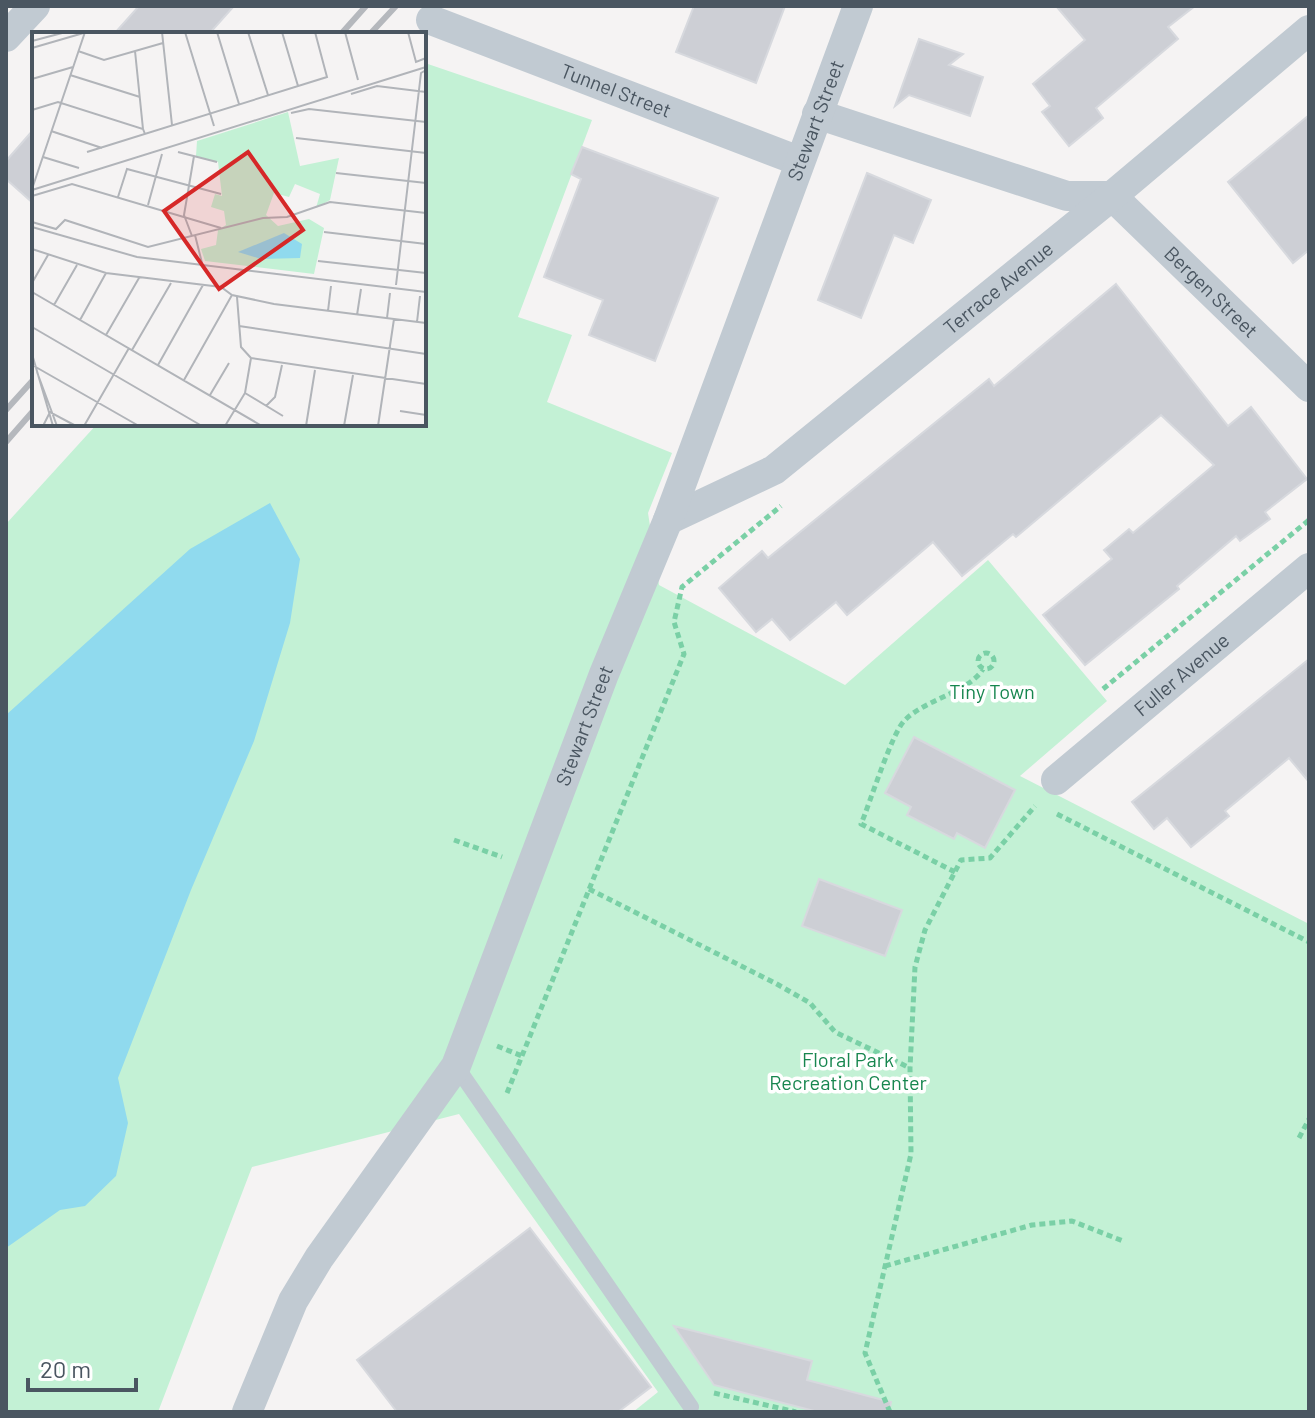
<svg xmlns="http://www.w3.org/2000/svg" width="1315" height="1418" font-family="Barlow,sans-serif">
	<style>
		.green { fill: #c3f1d5 }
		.water { fill: #90daee }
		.building { fill: #cdcfd5; stroke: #d7d9de; stroke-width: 2 }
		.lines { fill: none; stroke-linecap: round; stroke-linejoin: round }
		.path { stroke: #7ad0a6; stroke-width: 5; stroke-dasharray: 6 4; stroke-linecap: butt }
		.lane { stroke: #c1cad2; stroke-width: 16 }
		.street { stroke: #c1cad2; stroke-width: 30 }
		.rail { stroke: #b5b8bd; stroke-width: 6 }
		.labels { text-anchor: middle; stroke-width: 7; stroke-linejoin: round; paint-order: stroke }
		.street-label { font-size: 20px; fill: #4a5661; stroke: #fff }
		.park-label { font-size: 20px; fill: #17864f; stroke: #fff }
		.inset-road { fill: none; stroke: #b1b4b9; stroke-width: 2 }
		.view { fill: #d62828; fill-opacity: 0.15; stroke: #d62828; stroke-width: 4 }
		.inset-edge { fill: none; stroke: #4a5661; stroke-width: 4 }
	</style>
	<rect width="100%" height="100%" fill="#f5f3f3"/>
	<!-- green -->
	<path class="green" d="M425 63 592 120 518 317 572 335 547 402 672 453 648 513 659 585 845 685 988 560 1107 701 1020 776 1309 924V1412H633L658 1392 459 1114 252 1167 158 1412H6V524L97 424H424Z"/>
	<!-- water -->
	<path class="water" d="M270 503 300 559 290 623 254 741 191 890 118 1078 128 1123 116 1176 85 1206 60 1210 6 1248V715L190 549Z"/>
	<!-- building -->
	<path class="building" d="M139 6H234L209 34H114Z
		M694 6H785L756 83 676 52Z
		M1056 6H1195L1168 27 1178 39 1096 108 1103 118 1069 146 1042 112 1050 106 1033 84 1085 40Z
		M919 39 963 54 949 65 983 77 970 116 909 95 895 106Z
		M1309 115V250L1293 263 1228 182Z
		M34 129V204L6 179V161Z
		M582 147 718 198 655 361 589 335 603 300 544 277 581 179 571 174Z
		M867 173 931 200 913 243 894 235 861 318 818 300Z
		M1116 284 1228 426 1251 407 1307 479 1265 512 1270 519 1240 541 1236 536 1177 586 1179 589 1085 665 1043 615 1112 559 1104 550 1129 529 1133 533 1214 465 1161 415 1016 537 1013 534 962 576 933 542 847 615 836 602 790 640 772 619 756 632 719 588 762 551 768 558 989 379 994 386Z
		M1309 659V782L1289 758 1225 811 1229 816 1191 847 1167 818 1154 829 1132 802Z
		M914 737 1015 790 985 848 957 833 954 839 907 815 911 807 885 793Z
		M819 879 902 910 885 956 802 926Z
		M530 1228 651 1387 618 1412H397L357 1360Z
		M674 1326 812 1361 807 1380 891 1402 889 1412H818L714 1385Z"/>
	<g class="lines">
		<!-- path -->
		<path class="path" d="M978 661a8 8 0 1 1 16 0a8 8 0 1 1-16 0Z
			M1103 689 1309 520
			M1057 814 1309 942
			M454 840 502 857
			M955 872 861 824C870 803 892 732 905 720 926 699 969 692 983 669
			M589 889 775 983 810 1003 835 1032 910 1068
			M497 1046 522 1056
			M507 1093 684 654 674 622 682 587 781 506
			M1299 1138 1309 1119
			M885 1266 1032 1225 1072 1221 1123 1241
			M714 1393 796 1412
			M890 1412 865 1353 911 1154 910 1068 915 967 925 930 961 860 990 858 1035 806"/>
		<!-- lane -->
		<path class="lane" d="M456 1066 691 1407"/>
		<!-- street -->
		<g class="street">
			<path id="s1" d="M431 20 799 161"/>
			<path d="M6 37 35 6"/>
			<path id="s2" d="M817 114 1067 196H1112L1309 387"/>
			<path id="s3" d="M668 520 774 470 1112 196 1309 30"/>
			<path id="s4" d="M1056 780 1309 568"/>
			<path id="s5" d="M247 1412 293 1301 319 1258 456 1066 604 674 668 520 858 6"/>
		</g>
		<!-- rail -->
		<path class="rail" d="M341 34 366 6
			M370 34 396 6
			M6 410 34 379
			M6 442 34 410"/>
	</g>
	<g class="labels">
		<!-- street labels -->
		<g class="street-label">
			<text dy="7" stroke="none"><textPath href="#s1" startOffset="198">Tunnel Street</textPath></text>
			<text dy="7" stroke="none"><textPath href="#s5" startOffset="1418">Stewart Street</textPath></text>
			<text dy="7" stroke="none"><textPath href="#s3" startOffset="406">Terrace Avenue</textPath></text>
			<text dy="7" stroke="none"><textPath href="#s2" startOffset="446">Bergen Street</textPath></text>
			<text dy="7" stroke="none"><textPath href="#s4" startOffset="164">Fuller Avenue</textPath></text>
			<text dy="7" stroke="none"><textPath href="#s5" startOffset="770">Stewart Street</textPath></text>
		</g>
		<!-- park labels -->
		<g class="park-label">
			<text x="992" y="699">Tiny Town</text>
			<text x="848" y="1067">Floral Park<tspan x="848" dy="23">Recreation Center</tspan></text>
		</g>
	</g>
	<!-- overview -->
	<g transform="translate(32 32)">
		<rect width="394" height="394" fill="#f5f3f3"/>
		<path d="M256 80 268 134 307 126 298 168 284 176 288 162 263 152 257 165 242 161 234 183 246 194 277 187 292 196 282 242 173 229 169 217 184 213 186 198 194 193 192 179 179 175 183 162 190 164 186 130 164 124 165 109Z" fill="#c3f1d5"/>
		<path d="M252 201 270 212 268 226 229 227 206 220Z" fill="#90daee"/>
		<path class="inset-road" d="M130 0 140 93M153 0 182 94M185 0 207 72M216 0 236 63M250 0 266 54M313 0 326 48M376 0 384 30 394 26M0 9 34 0M0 16 55 0M46 19 72 28 131 11M103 19 111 97M38 43 108 65M0 47 41 35M319 62 345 54 394 60M0 78 26 70 111 97 113 102M259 81 277 77 394 90M19 99 70 116M264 106 394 121M55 120 295 45 283 0M146 120 185 130M11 125 47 136M304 141 394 151M0 157 53 0M0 158 394 35M0 164 40 152 189 196M86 165 95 137 189 162M116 173 130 122M0 190 24 197 33 188 116 215 231 186 255 185 298 170 394 181M0 195 105 225 394 260M292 200 394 212M163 203 170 231M160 204 152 183 162 124M0 217 74 241 189 255 200 263 242 272 394 291M286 229 394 241M0 251 16 223M364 253 389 41 394 38M0 260 230 394M205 265 209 315 219 326M22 273 45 233M296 279 299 254M325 283 329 257M355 286 358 261M48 288 74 241M385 290 388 264M207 294 394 322M0 295 170 394M74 303 107 246M100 318 139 251M0 322 21 394M219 326 394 352M126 333 171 253M2 334 107 394M5 340 25 394M152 348 200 263M213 361 251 384M178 363 197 331M234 374 243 365 250 333M368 379 394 383M11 394 18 380 44 394M52 394 97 316M193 394 213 361 219 326M274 394 283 338M312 394 321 343M346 394 362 287"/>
		<path class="view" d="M216 120 271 198 187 257 132 179Z"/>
		<rect width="394" height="394" class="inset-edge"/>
	</g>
	<!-- border -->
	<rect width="1315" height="1418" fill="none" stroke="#4a5661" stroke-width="16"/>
	<!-- scale -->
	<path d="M28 1378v12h108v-12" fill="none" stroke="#4a5661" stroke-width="4"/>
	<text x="40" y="1378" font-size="24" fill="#4a5661" stroke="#ffffff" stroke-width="6" paint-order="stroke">20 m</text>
</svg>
